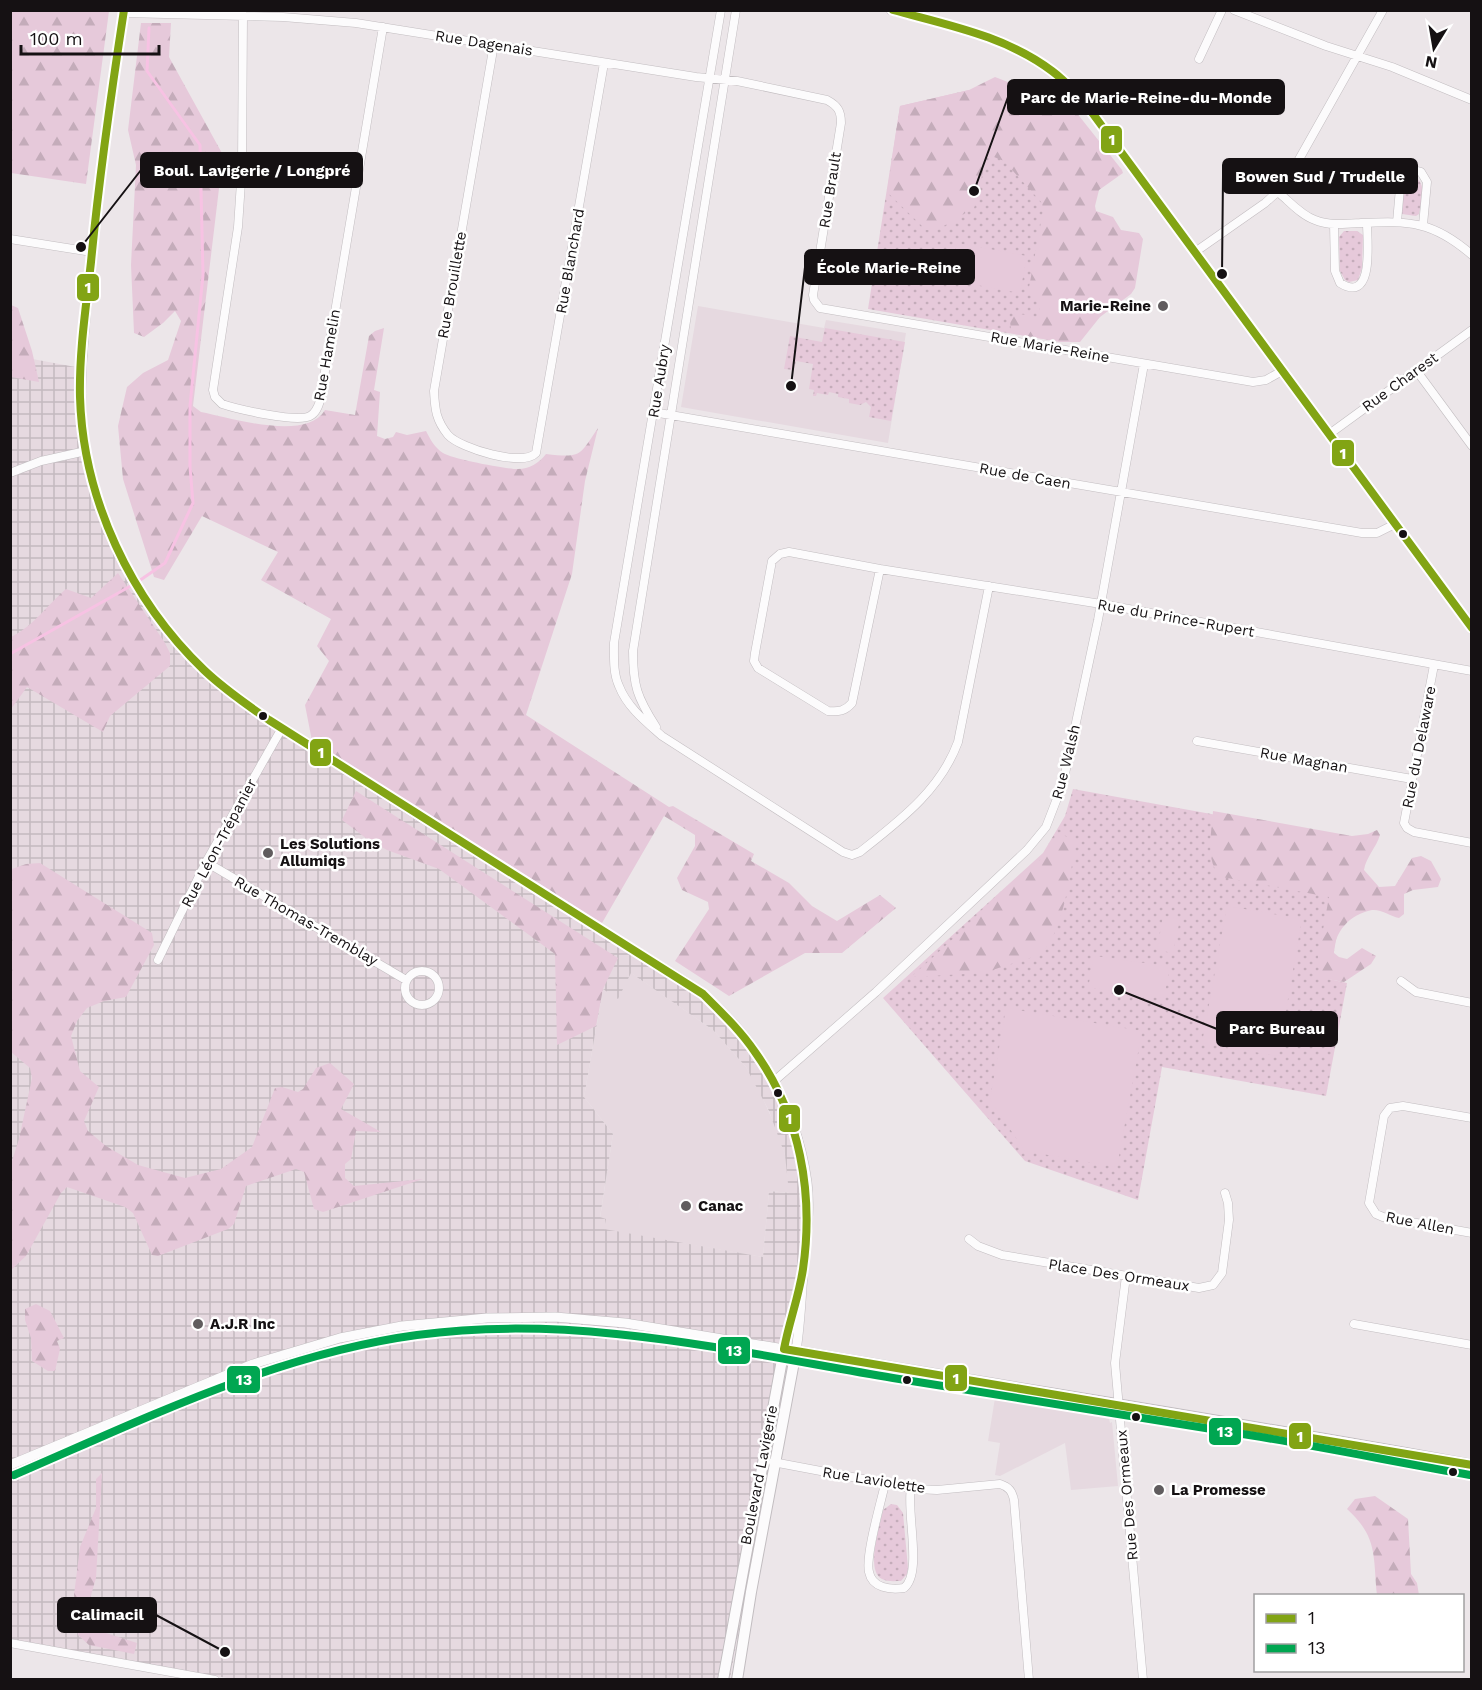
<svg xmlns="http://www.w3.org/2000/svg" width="1482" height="1690" font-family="'Work Sans',sans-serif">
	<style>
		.built { fill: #e6d9e0 }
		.industrial { fill: url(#industrial-grid); fill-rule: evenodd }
		.green { fill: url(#green-dots) }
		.forest { fill: url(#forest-firs) }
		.pitch { fill: #e6c9da }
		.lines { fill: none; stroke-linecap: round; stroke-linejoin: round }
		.stream { stroke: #f7c2e3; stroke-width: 3 }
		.minor-casing { stroke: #c2bdc0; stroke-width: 9 }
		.tertiary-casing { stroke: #c2bdc0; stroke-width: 10 }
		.secondary-casing { stroke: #c2bdc0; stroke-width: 12 }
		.minor { stroke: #fcfbfc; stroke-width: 8 }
		.tertiary { stroke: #fcfbfc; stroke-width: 9 }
		.secondary { stroke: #fcfbfc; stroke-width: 10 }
		.bus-1-casing { stroke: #fff; stroke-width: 12 }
		.bus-2-casing { stroke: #fff; stroke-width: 12 }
		.bus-1 { stroke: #82a414; stroke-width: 8 }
		.bus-2 { stroke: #00a651; stroke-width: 8 }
		.poi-dot { fill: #605c5e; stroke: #fff; stroke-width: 2 }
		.bus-dot { fill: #151113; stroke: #fff; stroke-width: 2 }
		.labels { text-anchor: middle; stroke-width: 5; stroke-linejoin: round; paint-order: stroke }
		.street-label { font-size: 15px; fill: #151113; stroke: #fff }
		.poi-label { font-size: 15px; font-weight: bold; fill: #151113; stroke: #fff; text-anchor: start }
		.leader { fill: none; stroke: #151113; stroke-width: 2 }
		.callout-dot { fill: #151113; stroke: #fff; stroke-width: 2 }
		.callout { fill: #151113; stroke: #151113; stroke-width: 2 }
		.callout-label { font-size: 16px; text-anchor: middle; font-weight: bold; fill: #fff }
		.line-badge { stroke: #fff; stroke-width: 2 }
		.badge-label { font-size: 16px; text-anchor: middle; font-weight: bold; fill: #fff }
	</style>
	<defs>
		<pattern id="industrial-grid" width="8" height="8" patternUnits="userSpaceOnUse" patternTransform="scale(1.5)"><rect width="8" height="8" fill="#e6d9e0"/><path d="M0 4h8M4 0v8" fill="none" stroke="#c4b9bf"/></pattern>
		<pattern id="green-dots" width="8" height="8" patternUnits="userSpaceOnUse" patternTransform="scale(1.5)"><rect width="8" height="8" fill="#e6c9da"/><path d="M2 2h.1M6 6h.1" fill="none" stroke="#c4acba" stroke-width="1.8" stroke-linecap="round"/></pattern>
		<pattern id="forest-firs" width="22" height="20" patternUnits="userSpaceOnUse" patternTransform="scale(1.5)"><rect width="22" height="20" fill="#e6c9da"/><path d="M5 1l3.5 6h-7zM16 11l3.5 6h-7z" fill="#c4acba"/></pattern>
	</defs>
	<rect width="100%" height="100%" fill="#ece6e9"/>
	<!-- built -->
	<path class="built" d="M698 306 824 328 826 320 906 333 888 443 681 407Z
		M630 972 713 1030 746 1067 758 1088 777 1130 785 1155 790 1193 769 1191 763 1257 604 1230 600 1218 613 1134 584 1097 603 989Z
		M995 1398 1109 1419 1110 1423 1112 1422 1118 1486 1071 1490 1065 1443 1000 1476 995 1475 1000 1443 988 1441Z"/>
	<!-- industrial -->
	<path class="industrial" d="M11 355 81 368 83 427 104 514 158 618 227 690 599 929 723 1011 780 1096 807 1183 803 1272 730 1679H233L11 1641ZM631 973 713 1030 746 1067 769 1111 785 1155 789 1193 769 1191 763 1257 604 1229 606 1219 600 1217 613 1134 584 1097 603 989 618 999Z"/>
	<!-- green -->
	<path class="green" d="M969 90 1137 273 1061 342 868 309 900 106Z
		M1414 177C1428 183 1421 202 1419 214L1416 216 1402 214V212C1403 200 1400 180 1414 177Z
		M1344 231H1357L1363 235 1362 268 1358 280 1349 282 1345 280 1340 271 1339 237Z
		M825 328 905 342 891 421 869 417 871 407 866 402 860 405 849 403V399L838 397V394L829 392 828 395 817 393 816 396H813L814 390 809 389 813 364 796 361 794 370 784 369 790 336 822 342Z
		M1073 789 1354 840 1329 979 1347 983 1326 1096 1162 1067 1138 1200 1025 1161 883 998 1043 853 1065 816Z
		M891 1504 897 1505 903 1513 908 1568 907 1574 901 1581C895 1581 887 1582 882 1579 865 1570 880 1526 883 1510Z"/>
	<!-- forest -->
	<path class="forest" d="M11 10 109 11 86 184 11 173Z
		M141 23H171L169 57 223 155 193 406 201 412C232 418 306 442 325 410L355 415 369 336 375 331 384 328 374 390 380 392 377 436 385 439 393 437 396 432 407 435 426 431C430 439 435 448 443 453 453 459 505 469 518 469 529 469 539 463 546 454 582 458 579 456 598 428L585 481 572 574 526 715 669 807 673 806 754 854 751 861 789 883 812 906 837 921 880 895 896 908 842 953H805L729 996 675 961 709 909 708 902 682 890 677 878 695 846V835L664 816 602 923 312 741 305 705 329 661 317 646 331 619 261 580 278 552 202 516 164 580 154 577 123 479 118 426 127 387 143 373 168 360 181 321 175 311 163 323 144 337 134 333 131 265 136 165 128 130Z
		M995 77 1013 84 1029 99 1048 85 1050 86 1076 112 1122 170 1123 173 1099 190 1095 206 1096 211 1113 217 1121 230 1139 233 1143 239 1135 288 1131 294 1100 317 1080 342H1061L1015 334 1011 331 1010 320 1013 316 1020 314 1036 317 1039 313 1040 305 1028 293 1043 211 1042 203 1004 161 989 155 986 157 977 199 974 208 937 230H926L887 192 900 106 969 90Z
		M11 305 18 308 32 351 39 382 11 377Z
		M118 573 165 643 170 653V666L110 716 103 732 27 687 11 709V637C34 626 47 605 66 589L91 598Z
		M356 791 618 958 603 989 596 1026 557 1045 555 954 439 869 387 850 367 839 342 820Z
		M1213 811 1352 836 1368 834 1377 830 1380 835C1376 848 1366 857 1364 870L1379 887 1395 886 1412 858 1421 856 1431 861 1441 879 1438 887 1413 890 1404 894V914L1399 918C1390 916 1381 909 1372 910 1350 914 1334 932 1334 953L1339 957 1347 959 1362 948 1376 956 1371 964 1344 982 1321 978 1318 957 1329 897 1222 877C1204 864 1212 831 1213 811Z
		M1060 832 1076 844C1069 876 1064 934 1039 955L983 973 911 977 1040 860Z
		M40 863 152 933 154 945 126 997 104 1001 87 1008 77 1021 71 1036 80 1071 99 1087 84 1121 88 1131 106 1146 138 1165 185 1178 221 1169 252 1147 275 1088 282 1087 298 1092 303 1089 316 1068 330 1063 354 1084 341 1109 381 1132 356 1131 351 1159 345 1164V1178L354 1186 423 1179 323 1212 314 1209 304 1172 296 1169 246 1186 234 1224 228 1229 158 1256 152 1255 133 1213 125 1207 67 1187 61 1193 26 1256 11 1270V1164L19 1139 32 1078 30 1068 11 1052V873L12 869 26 864Z
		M36 1304 50 1311 64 1338 57 1341 60 1349 55 1371H48L32 1361 31 1338 25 1320V1309Z
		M102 1473 96 1578 90 1599 91 1605 98 1623 106 1633 137 1643 134 1654 89 1645 78 1635 74 1595 80 1547 96 1508V1479Z
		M1375 1496 1408 1519 1411 1574 1417 1583 1419 1595H1377C1373 1556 1378 1537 1347 1509L1355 1499Z"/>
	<!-- pitch -->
	<path class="pitch" d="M957 243 1027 256 1020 293 950 280Z
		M1227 906 1302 919 1278 1056 1202 1043Z
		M1163 916 1180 919 1173 953 1157 950Z
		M1095 956 1166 966 1169 972 1164 997 1160 998 1093 988 1089 983 1093 960Z
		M1006 1008 1142 1031 1117 1167 1025 1151 990 1100Z"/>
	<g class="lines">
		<!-- stream -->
		<path class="stream" d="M10 654 136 583 165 563 193 503 190 467V406L203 275 200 145 147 71 149 28"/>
		<defs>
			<path id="minor" d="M721 10 614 643C614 657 613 673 619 686 627 707 646 722 662 736L843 852 852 855 860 852C899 821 940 791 958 742L989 586
				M1234 10 1326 46 1392 67 1472 100
				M124 13 283 17 356 23 696 77 737 81 827 100C838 106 841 111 841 123L813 295 814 300 820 308 1253 382 1266 380 1282 371
				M243 15 242 167 238 227 213 390 215 397 222 404C237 409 297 423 310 416 316 413 318 407 320 401L383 27
				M494 44 434 391C435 410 436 420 448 435 461 449 523 467 536 453L604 63
				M1199 59 1222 10
				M1278 192C1290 202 1301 215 1315 220 1329 226 1346 224 1361 223 1410 221 1433 221 1472 255
				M1397 222 1401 177C1407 170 1413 169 1421 172L1427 182 1423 225
				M1334 224 1335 271 1340 283C1375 305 1367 240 1367 223
				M10 239 92 252
				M1195 252 1265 203 1284 186 1383 10
				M1416 370 1472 446
				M653 412 1362 533H1377L1395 524
				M1328 435 1472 330
				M10 473 41 461 86 451
				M880 569 852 703C845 711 839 712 828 711L758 668 754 661 755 653 772 561 780 554 789 552 880 569 1101 604 1472 671
				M1434 665 1404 823 1407 828 1414 832 1472 843
				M656 727C637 697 633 686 633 651L736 10
				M1197 741 1412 779
				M206 862 406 980
				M158 960 206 862 282 728
				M405 988a17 17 0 1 1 34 0a17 17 0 1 1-34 0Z
				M1401 981 1416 992 1472 1003
				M773 1082 876 992 1027 850 1046 827 1063 783 1098 620 1144 364
				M1472 1118 1403 1106 1390 1108 1384 1116 1369 1203 1376 1214 1383 1217 1472 1233
				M969 1239 978 1246 1002 1255 1199 1288 1213 1285 1222 1273 1229 1220 1228 1203 1225 1193
				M1126 1276 1115 1363 1143 1680
				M1354 1324 1472 1345
				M773 1462 916 1489 937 1490 1000 1484C1009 1487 1012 1491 1014 1500L1029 1680
				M885 1484C881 1502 865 1556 869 1572 872 1588 890 1590 904 1588 923 1573 906 1513 911 1488
				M10 1643 215 1680"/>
			<path id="tertiary" d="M124 10C109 103 97 195 88 289 84 340 77 390 84 441 97 524 142 611 203 669 234 698 270 721 306 744 344 768 381 792 419 816 507 871 595 926 684 981 751 1025 796 1103 807 1182 811 1213 805 1243 803 1273 801 1300 800 1325 796 1351
				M891 10C941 24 995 34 1040 63 1056 72 1069 86 1082 99L1472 629
				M10 1465 253 1364 340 1338 402 1326 487 1318 555 1317 625 1323 784 1349 798 1289"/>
			<path id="secondary" d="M723 1680 784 1349C1013 1388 1243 1423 1472 1465
				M737 1680 751 1592 796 1351"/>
		</defs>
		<!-- minor casing -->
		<use href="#minor" class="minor-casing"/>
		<!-- tertiary casing -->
		<use href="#tertiary" class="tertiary-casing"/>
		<!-- secondary casing -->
		<use href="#secondary" class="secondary-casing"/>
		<!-- minor -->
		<use href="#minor" class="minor"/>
		<!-- tertiary -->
		<use href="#tertiary" class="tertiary"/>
		<!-- secondary -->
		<use href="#secondary" class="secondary"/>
		<defs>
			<path id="bus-1" d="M124 10C111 94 99 178 91 262 86 307 79 352 80 397 83 499 131 600 204 670 224 689 247 705 269 720L703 994C721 1012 740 1030 755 1052 800 1115 814 1193 803 1269 799 1296 789 1322 784 1349
				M893 10C947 25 1006 36 1052 71 1063 79 1072 89 1082 99L1472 628
				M784 1349 1472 1465"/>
			<path id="bus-2" d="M14 1475C144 1419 276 1354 417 1335 576 1313 737 1352 893 1378 1011 1398 1130 1416 1249 1435 1323 1447 1396 1462 1470 1475"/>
		</defs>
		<!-- bus-1 casing -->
		<use href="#bus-1" class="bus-1-casing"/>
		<!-- bus-2 casing -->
		<use href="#bus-2" class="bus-2-casing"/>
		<!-- bus-1 -->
		<use href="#bus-1" class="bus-1"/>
		<!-- bus-2 -->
		<use href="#bus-2" class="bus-2"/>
	</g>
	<!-- markers -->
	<g class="poi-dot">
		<circle cx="1163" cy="306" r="6"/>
		<circle cx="268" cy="853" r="6"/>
		<circle cx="686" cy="1206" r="6"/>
		<circle cx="198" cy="1324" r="6"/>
		<circle cx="1159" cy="1490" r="6"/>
	</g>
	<g class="bus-dot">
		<circle cx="1403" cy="534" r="5"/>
		<circle cx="263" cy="716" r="5"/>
		<circle cx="778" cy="1093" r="5"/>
		<circle cx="907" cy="1380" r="5"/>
		<circle cx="1136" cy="1417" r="5"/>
		<circle cx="1453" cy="1472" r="5"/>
	</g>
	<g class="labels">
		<!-- street labels -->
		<g class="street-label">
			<text transform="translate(484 43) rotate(9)" y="5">Rue Dagenais</text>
			<text transform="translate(830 190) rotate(-81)" y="5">Rue Brault</text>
			<text transform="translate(570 261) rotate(-80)" y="5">Rue Blanchard</text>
			<text transform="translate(452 285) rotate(-80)" y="5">Rue Brouillette</text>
			<text transform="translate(1050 347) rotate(10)" y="5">Rue Marie-Reine</text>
			<text transform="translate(327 355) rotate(-80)" y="5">Rue Hamelin</text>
			<text transform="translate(659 381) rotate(-81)" y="5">Rue Aubry</text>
			<text transform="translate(1400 382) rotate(-36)" y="5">Rue Charest</text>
			<text transform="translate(1025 476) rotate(10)" y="5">Rue de Caen</text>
			<text transform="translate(1176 618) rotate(10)" y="5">Rue du Prince-Rupert</text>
			<text transform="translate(1419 747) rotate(-79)" y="5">Rue du Delaware</text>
			<text transform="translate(1304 760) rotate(10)" y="5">Rue Magnan</text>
			<text transform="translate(1066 762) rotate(-76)" y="5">Rue Walsh</text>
			<text transform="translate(219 843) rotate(-62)" y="5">Rue Léon-Trépanier</text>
			<text transform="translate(306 921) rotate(30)" y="5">Rue Thomas-Tremblay</text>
			<text transform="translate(1420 1223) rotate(11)" y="5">Rue Allen</text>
			<text transform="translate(1119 1275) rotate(9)" y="5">Place Des Ormeaux</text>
			<text transform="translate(759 1475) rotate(-79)" y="5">Boulevard Lavigerie</text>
			<text transform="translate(874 1480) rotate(9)" y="5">Rue Laviolette</text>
			<text transform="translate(1127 1495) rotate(-95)" y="5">Rue Des Ormeaux</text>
		</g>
		<!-- poi labels -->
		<g class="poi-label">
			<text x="1151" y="311" text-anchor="end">Marie-Reine</text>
			<text x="280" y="849">Les Solutions<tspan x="280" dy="17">Allumiqs</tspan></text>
			<text x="698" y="1211">Canac</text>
			<text x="210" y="1329">A.J.R Inc</text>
			<text x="1171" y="1495">La Promesse</text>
		</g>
	</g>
	<!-- callouts -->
	<path class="leader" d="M974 191L1008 97M81 247L141 170M1222 274L1223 176M791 386L805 267M1119 990L1217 1029M225 1652L156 1615"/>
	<g class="callout-dot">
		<circle cx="974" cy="191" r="6"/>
		<circle cx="81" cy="247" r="6"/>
		<circle cx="1222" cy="274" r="6"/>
		<circle cx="791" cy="386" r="6"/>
		<circle cx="1119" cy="990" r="6"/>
		<circle cx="225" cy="1652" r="6"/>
	</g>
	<g class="callout">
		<rect x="1008" y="80" width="276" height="34" rx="6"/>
		<rect x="141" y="153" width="221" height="34" rx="6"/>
		<rect x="1223" y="159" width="194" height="34" rx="6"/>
		<rect x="805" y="250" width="169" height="34" rx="6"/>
		<rect x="1217" y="1012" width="120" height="34" rx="6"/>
		<rect x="58" y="1598" width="98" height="34" rx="6"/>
	</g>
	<g class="callout-label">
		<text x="1146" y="103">Parc de Marie-Reine-du-Monde</text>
		<text x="252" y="176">Boul. Lavigerie / Longpré</text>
		<text x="1320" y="182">Bowen Sud / Trudelle</text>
		<text x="889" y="273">École Marie-Reine</text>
		<text x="1277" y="1034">Parc Bureau</text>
		<text x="107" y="1620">Calimacil</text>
	</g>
	<g class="line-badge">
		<rect x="1100" y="125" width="23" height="29" rx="6" fill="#82a414"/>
		<rect x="76" y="273" width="24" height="29" rx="6" fill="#82a414"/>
		<rect x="1331" y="439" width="24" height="28" rx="6" fill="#82a414"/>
		<rect x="309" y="738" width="23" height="29" rx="6" fill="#82a414"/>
		<rect x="778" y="1104" width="23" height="29" rx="6" fill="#82a414"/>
		<rect x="717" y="1336" width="34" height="29" rx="6" fill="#00a651"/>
		<rect x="944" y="1364" width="24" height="28" rx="6" fill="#82a414"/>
		<rect x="226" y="1365" width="35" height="29" rx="6" fill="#00a651"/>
		<rect x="1208" y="1417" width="34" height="29" rx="6" fill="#00a651"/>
		<rect x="1288" y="1422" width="24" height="28" rx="6" fill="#82a414"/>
	</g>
	<g class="badge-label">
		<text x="1112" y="145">1</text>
		<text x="88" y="293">1</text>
		<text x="1343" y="459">1</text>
		<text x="321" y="758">1</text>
		<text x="789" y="1124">1</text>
		<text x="734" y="1356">13</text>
		<text x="956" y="1384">1</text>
		<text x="244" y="1385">13</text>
		<text x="1225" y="1437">13</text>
		<text x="1300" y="1442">1</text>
	</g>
	<!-- border -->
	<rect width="1482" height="1690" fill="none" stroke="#151113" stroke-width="24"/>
	<!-- legend -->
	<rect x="1254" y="1594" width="210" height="78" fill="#ffffff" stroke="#a1a0a1" stroke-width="1.5"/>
	<rect x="1266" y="1614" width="30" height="9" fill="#82a414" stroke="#a1a0a1" stroke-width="1.5"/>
	<text x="1308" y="1624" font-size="18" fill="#151113">1</text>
	<rect x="1266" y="1644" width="30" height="9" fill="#00a651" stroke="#a1a0a1" stroke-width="1.5"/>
	<text x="1308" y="1654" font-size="18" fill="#151113">13</text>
	<!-- north arrow -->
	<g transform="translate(1434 48) rotate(191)" stroke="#ffffff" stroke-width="4.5" paint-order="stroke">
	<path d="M0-4.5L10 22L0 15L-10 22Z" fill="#151113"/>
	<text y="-9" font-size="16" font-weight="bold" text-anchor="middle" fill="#151113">N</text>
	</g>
	<!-- scale -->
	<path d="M21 45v9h138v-9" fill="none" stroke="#151113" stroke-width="3"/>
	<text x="30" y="45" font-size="18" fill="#151113" stroke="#ffffff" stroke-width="4.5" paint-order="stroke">100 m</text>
</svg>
